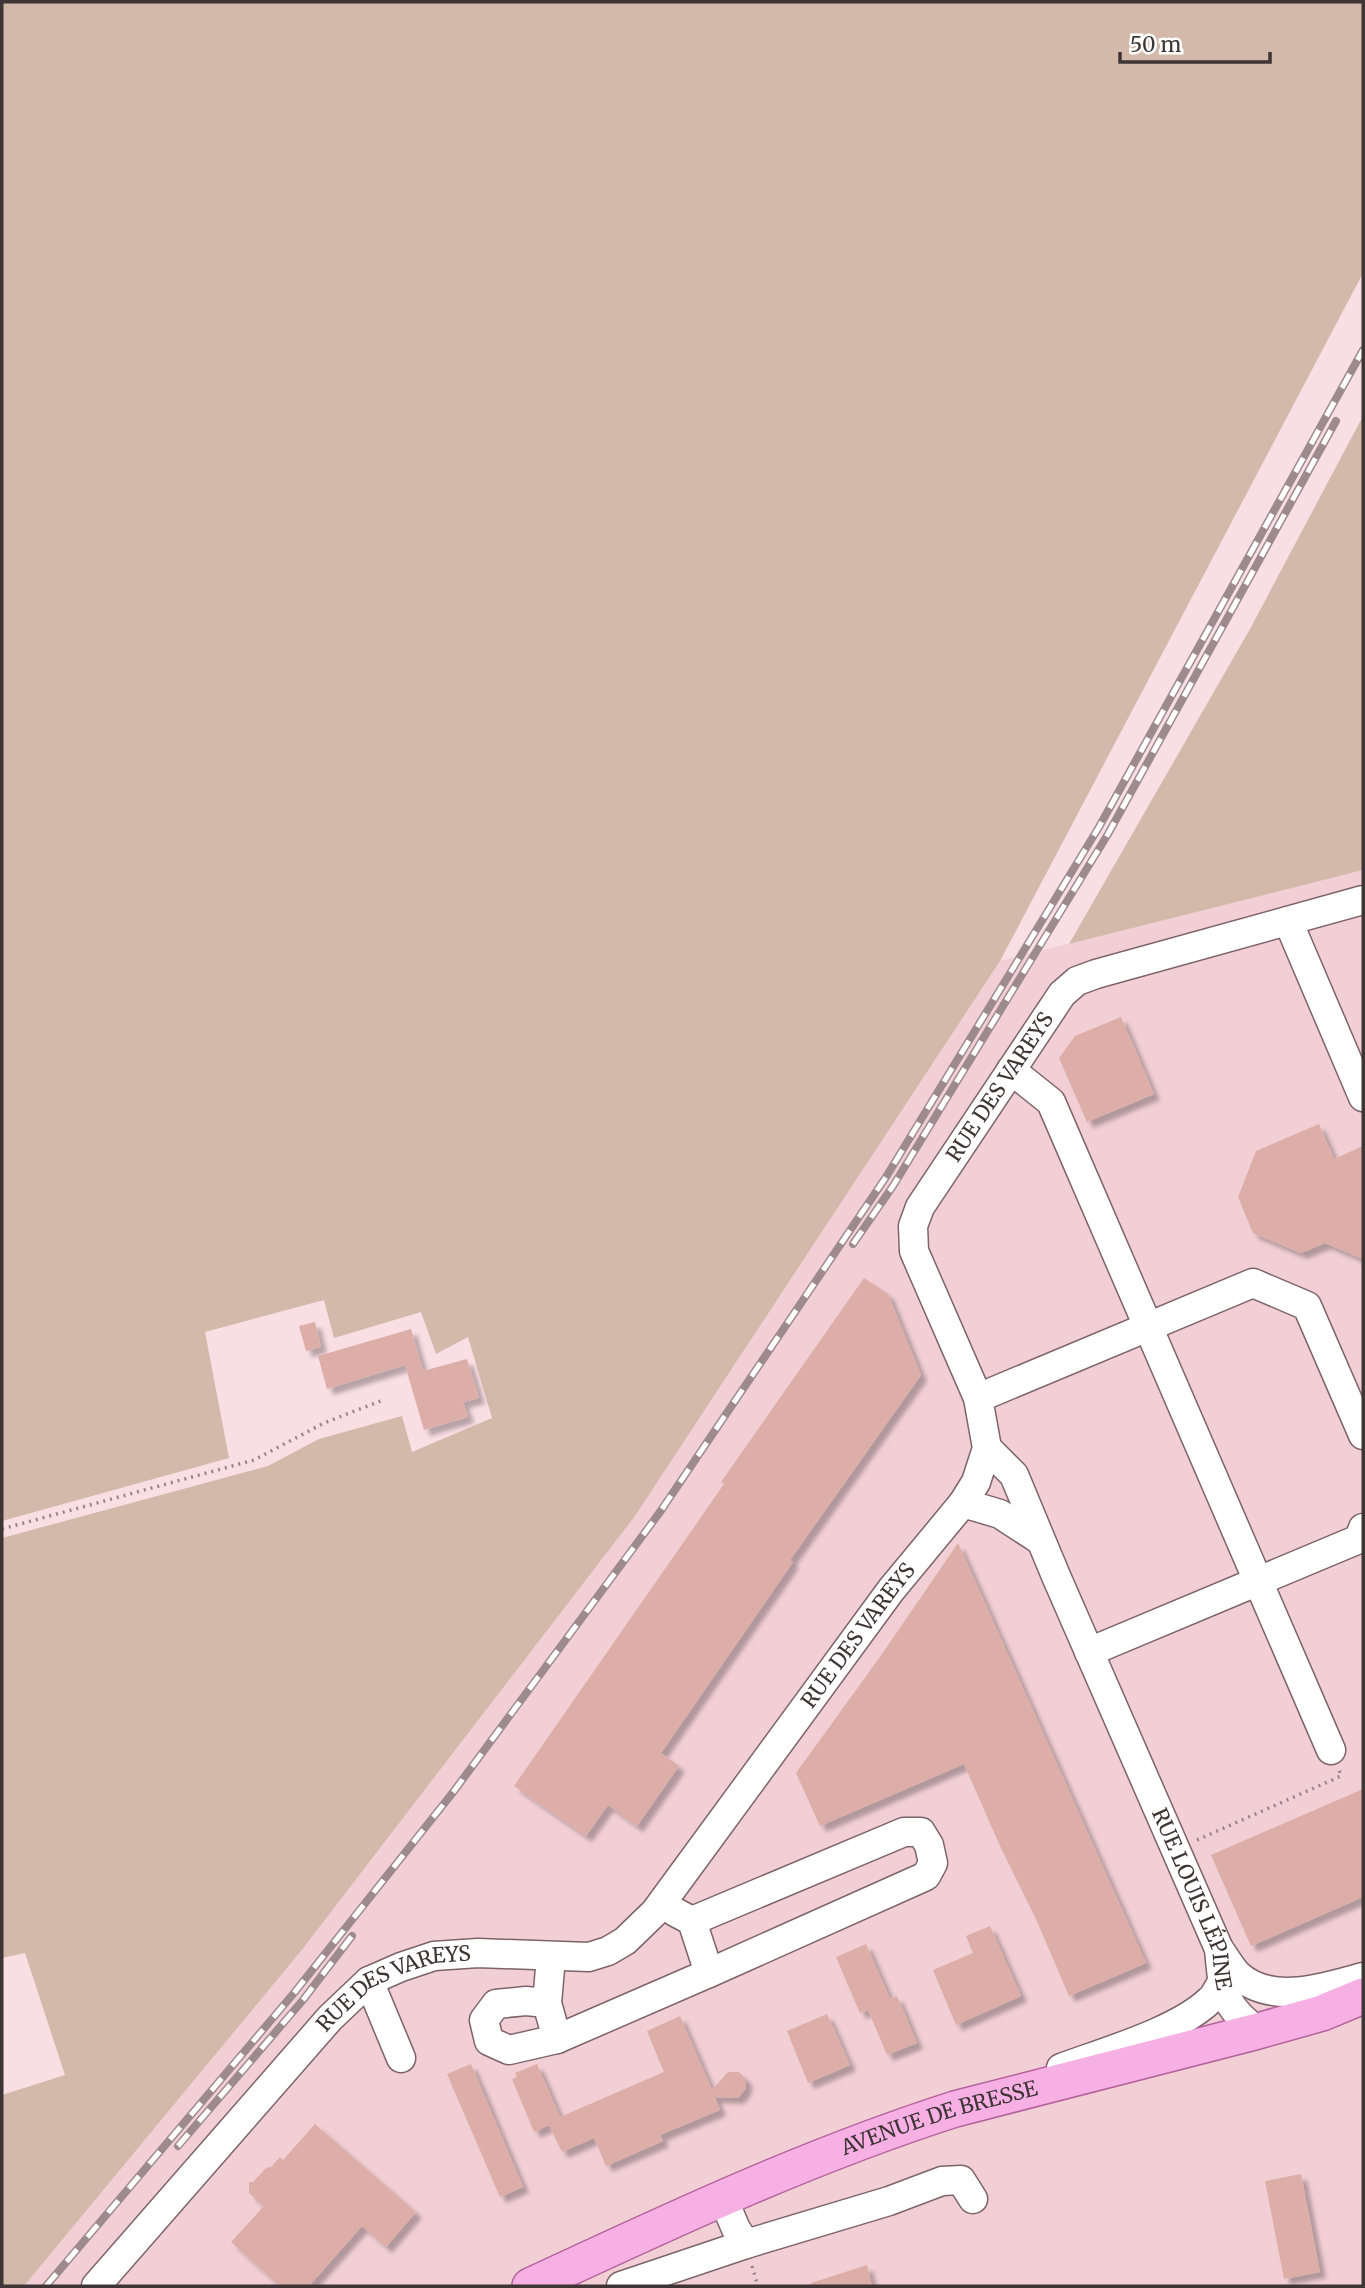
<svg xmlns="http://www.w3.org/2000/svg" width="1365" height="2288" font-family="Merriweather,serif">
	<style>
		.built { fill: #f2cfd5 }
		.green { fill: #d2b9aa }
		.building { fill: #dcaea7; filter: url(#shadow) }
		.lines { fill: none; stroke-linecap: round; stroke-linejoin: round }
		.minor-casing { stroke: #7c6469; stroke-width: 31 }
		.major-casing { stroke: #b3639b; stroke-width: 38 }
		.path { stroke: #988589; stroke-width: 3.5; stroke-dasharray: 2 5; stroke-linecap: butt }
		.minor { stroke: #fff; stroke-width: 28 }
		.major { stroke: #f7b0e3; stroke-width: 35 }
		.rail-casing { stroke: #9d8a8e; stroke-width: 8 }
		.rail { stroke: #fff; stroke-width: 5; stroke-dasharray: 16; stroke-linecap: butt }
		.labels { text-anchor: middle; stroke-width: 5; stroke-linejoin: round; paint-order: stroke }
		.street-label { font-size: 21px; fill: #3f3436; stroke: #fff }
	</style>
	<defs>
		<filter id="shadow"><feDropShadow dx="6" dy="6" stdDeviation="2" flood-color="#0004"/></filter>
	</defs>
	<rect width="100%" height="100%" fill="#f9dee4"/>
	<!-- built -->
	<path class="built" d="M1363 870V2286H24L301 1951 635 1516 1000 961Z"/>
	<!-- green -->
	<path class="green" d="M2 2H1363V273L1000 961 635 1516 301 1951 24 2286H2V2095L65 2075 25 1953 2 1958V1538L268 1466 319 1439 402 1416 412 1452 492 1418 468 1337 436 1354 421 1312 334 1338 324 1300 205 1332 229 1458 2 1521Z
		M1363 416V870L1069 944 1250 629Z"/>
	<!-- building -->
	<path class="building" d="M1121 1017 1154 1094 1087 1122 1059 1058 1075 1036Z
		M1319 1124 1334 1159 1363 1146V1259L1325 1243 1301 1253 1253 1233 1238 1197 1256 1151Z
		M864 1278 888 1294 921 1375 790 1560 793 1562 661 1753 679 1766 637 1826 608 1805 586 1836 514 1786 724 1484 721 1482Z
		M315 1322 321 1347 306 1351 299 1326Z
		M411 1329 423 1371 467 1359 479 1398 463 1402 468 1417 424 1430 405 1365 327 1389 318 1356Z
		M958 1543 1146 1963 1069 1996 1036 1919 1001 1848 964 1764 820 1826 796 1773 882 1654Z
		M1363 1789V1897L1251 1946 1211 1855Z
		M990 1926 1021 1996 956 2025 933 1970 973 1953 966 1936Z
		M866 1944 890 1999 897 1996 917 2043 887 2055 868 2010 860 2013 836 1957Z
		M827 2014 850 2065 808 2083 787 2031Z
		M680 2016 712 2090 728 2072H739L746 2079V2088L738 2098 715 2097 720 2110 660 2135 663 2141 606 2166 594 2138 562 2152 549 2125 534 2132 512 2079 517 2077 515 2073 537 2064 560 2117 664 2072 647 2031Z
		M471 2064 523 2187 500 2197 447 2074Z
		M315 2124 416 2212 386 2247 362 2226 309 2286H280L231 2242 264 2206 249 2193V2182H253L266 2168 271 2167 280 2157 283 2160Z
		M1301 2174 1320 2272 1284 2279 1265 2181Z
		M867 2265 872 2286H812L811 2283Z"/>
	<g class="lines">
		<defs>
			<g id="minor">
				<path d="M1288 921 1363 1097"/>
				<path d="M1011 1070 1051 1102 1331 1750"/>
				<path d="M978 1398 1253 1283 1307 1306 1363 1435"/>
				<path id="s1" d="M987 1448 1014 1475 1056 1576 1219 1949C1223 1990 1222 2006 1258 2031"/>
				<path d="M963 1503 1000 1514 1040 1540"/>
				<path d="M1089 1652 1359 1539 1363 1528"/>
				<path d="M692 1921 904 1832H921L929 1845 933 1863 926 1876 709 1973"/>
				<path d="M1219 1949C1225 1957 1231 1968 1238 1975 1272 2006 1325 1987 1363 1977"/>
				<path d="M551 1957 547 2003 557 2039 709 1973 692 1921 675 1912"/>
				<path d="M369 1981 401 2058"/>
				<path d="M547 2003 526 2001 496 2004 484 2020 489 2041 509 2050 557 2039"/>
				<path d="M1061 2068C1104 2052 1178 2031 1210 2000 1215 1996 1218 1988 1222 1982"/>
				<path d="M722 2196 736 2229 746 2244 889 2201 942 2181 961 2180 973 2199"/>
				<path id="s2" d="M96 2286 330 2018 369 1981 401 1967 434 1956 478 1953 589 1957 608 1951 625 1941 655 1912 891 1590 963 1503 976 1482 987 1448 978 1398 914 1251 913 1226 920 1207 1062 994 1077 981 1096 974 1363 900"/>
				<path d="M621 2286 746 2244"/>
			</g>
			<g id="major">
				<path id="s3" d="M530 2286C670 2221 808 2156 955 2109L1258 2031 1322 2013 1363 1996"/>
			</g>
		</defs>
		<!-- minor casing -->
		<use href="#minor" class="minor-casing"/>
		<!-- major casing -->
		<use href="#major" class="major-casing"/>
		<!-- path -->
		<path class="path" d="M2 1529 254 1460 324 1423 383 1400
			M1197 1840 1341 1776 1339 1770
			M752 2266 758 2286"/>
		<!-- minor -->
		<use href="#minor" class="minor"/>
		<!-- major -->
		<use href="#major" class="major"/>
		<defs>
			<path id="rail" d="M853 1244 893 1186 1108 834 1336 421
				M178 2146 303 2000 352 1936
				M46 2286 294 1993 454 1791 660 1512 886 1177 1099 827 1363 350"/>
		</defs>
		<!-- rail casing -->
		<use href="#rail" class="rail-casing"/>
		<!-- rail -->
		<use href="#rail" class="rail"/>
	</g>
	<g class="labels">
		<!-- street labels -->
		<g class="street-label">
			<text dy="7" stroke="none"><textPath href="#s2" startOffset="1689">RUE DES VAREYS</textPath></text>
			<text dy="7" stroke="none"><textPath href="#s2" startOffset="1059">RUE DES VAREYS</textPath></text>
			<text dy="7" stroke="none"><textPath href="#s1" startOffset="499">RUE LOUIS LÉPINE</textPath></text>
			<text dy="7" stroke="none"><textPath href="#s2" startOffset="429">RUE DES VAREYS</textPath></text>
			<text dy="7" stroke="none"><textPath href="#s3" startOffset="443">AVENUE DE BRESSE</textPath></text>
		</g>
	</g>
	<!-- border -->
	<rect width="1365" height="2288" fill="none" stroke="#3f3436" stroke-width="7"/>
	<!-- scale -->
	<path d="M1120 52v10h150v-10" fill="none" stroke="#3f3436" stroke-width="3.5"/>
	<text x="1130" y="52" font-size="21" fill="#3f3436" stroke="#ffffff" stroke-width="5" paint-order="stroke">50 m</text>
</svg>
